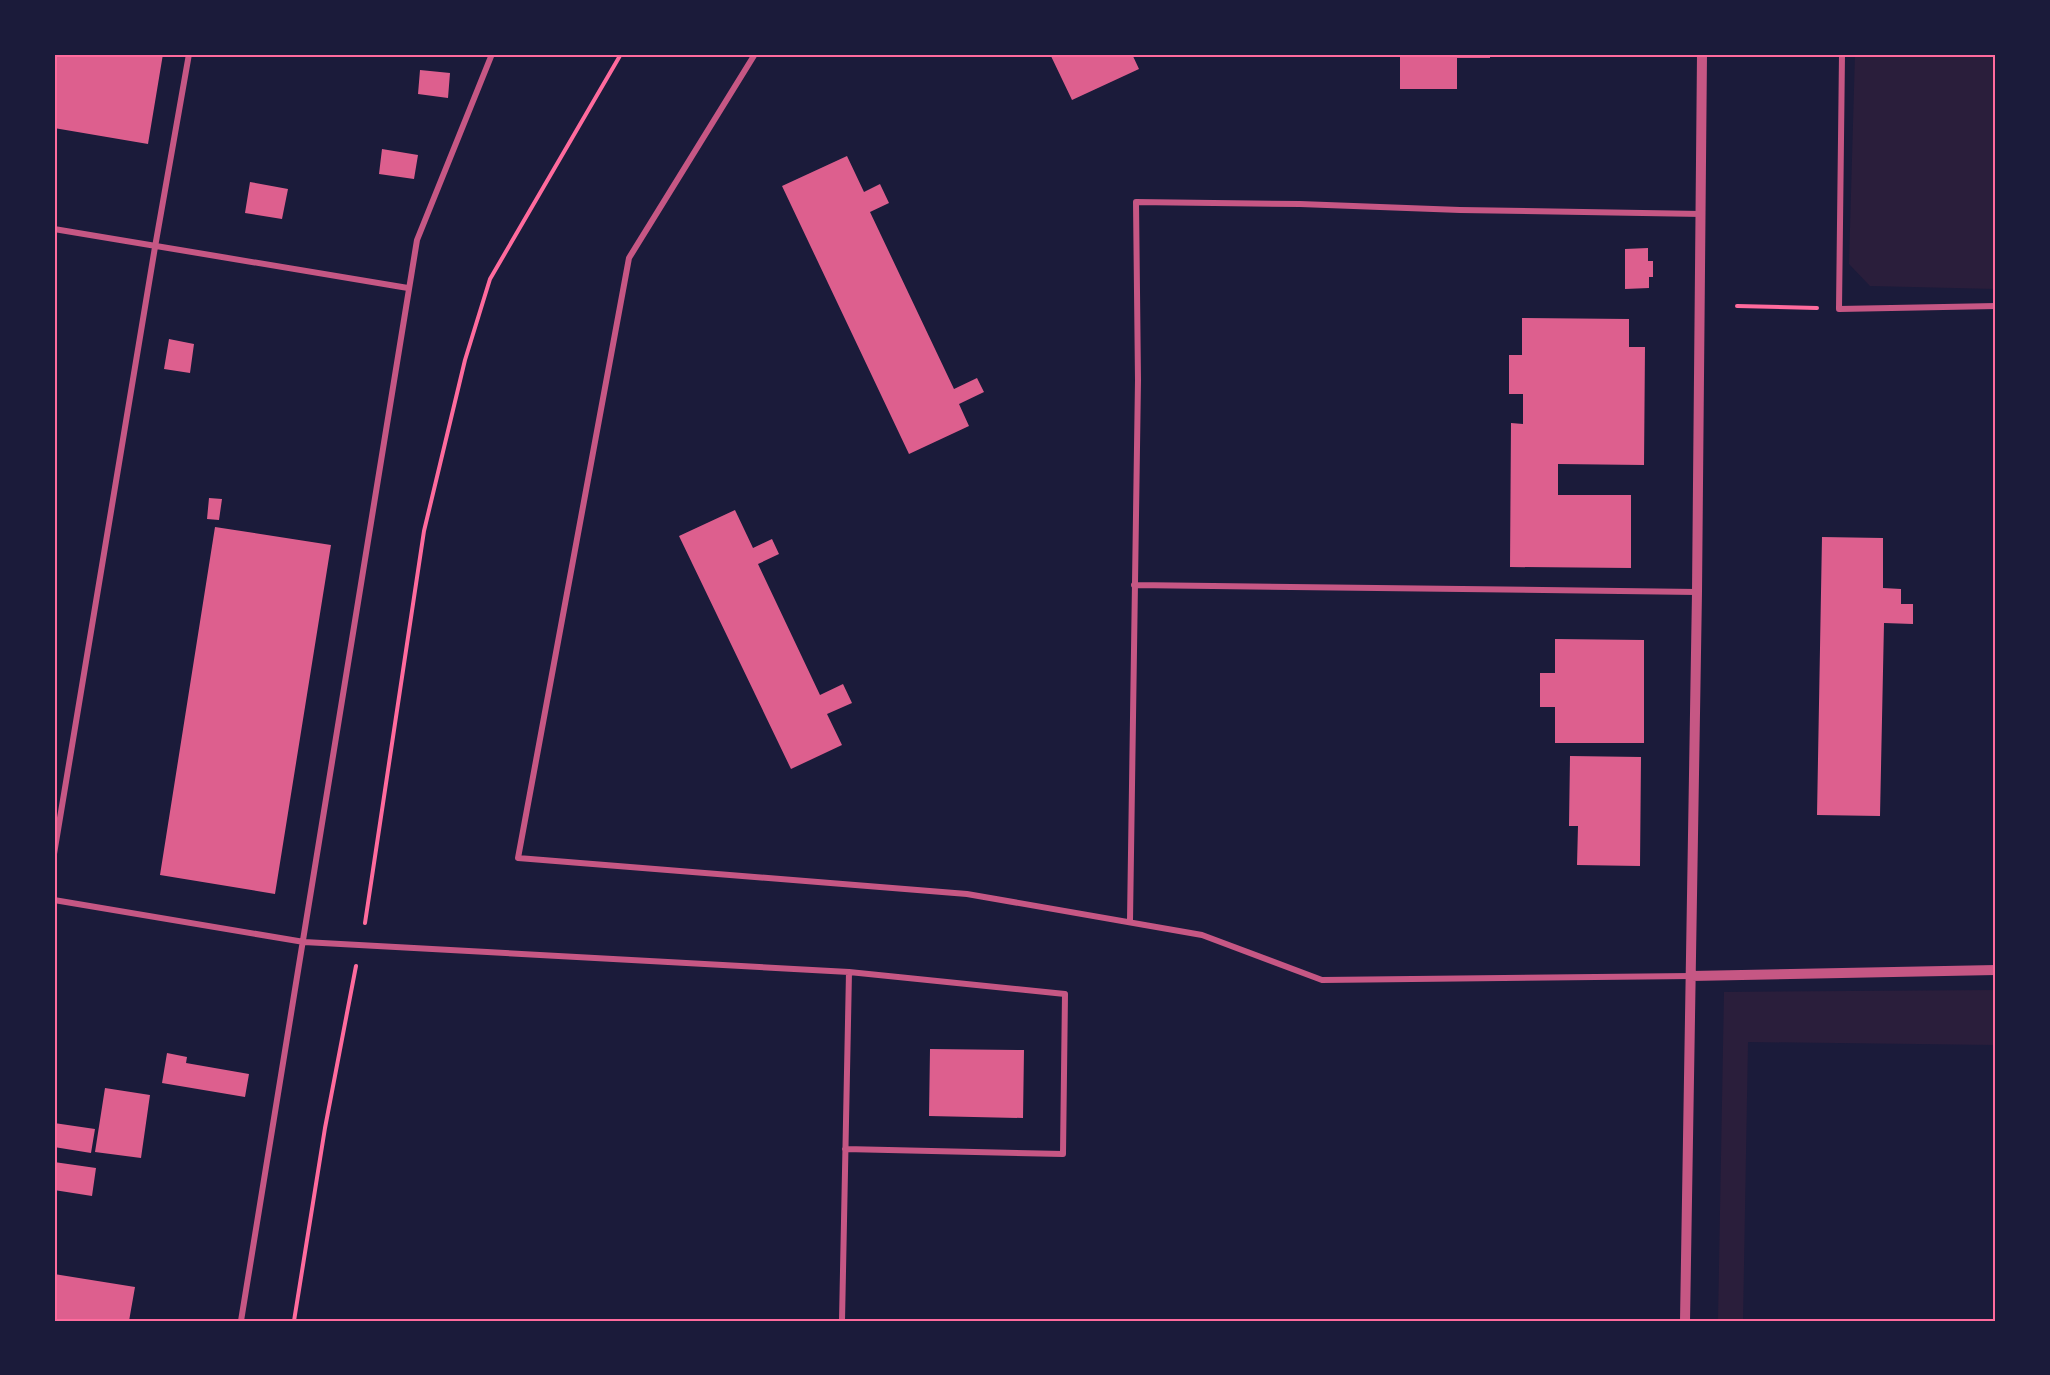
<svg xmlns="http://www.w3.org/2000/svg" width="2050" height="1375" font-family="'Fira Sans',sans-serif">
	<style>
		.green { fill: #2a1e3b }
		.building { fill: #dd5f8e }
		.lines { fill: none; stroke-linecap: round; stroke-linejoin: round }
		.path { stroke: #ff6b9d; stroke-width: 4 }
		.minor { stroke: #c65784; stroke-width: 6 }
		.tertiary { stroke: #c65784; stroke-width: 10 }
		.neatline { fill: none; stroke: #ff6b9d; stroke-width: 2 }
	</style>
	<rect width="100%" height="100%" fill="#1b1b3a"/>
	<!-- green -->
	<path class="green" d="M1855 54H1996V289L1870 286 1849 264Z
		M1996 990V1045L1748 1042 1743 1321H1718L1724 992Z"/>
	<!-- building -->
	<path class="building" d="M54 54H163L148 144 54 128Z
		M1050 54H1132L1139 69 1072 100Z
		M1400 54H1490V58H1457V89H1400Z
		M420 70 450 73 448 98 418 94Z
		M382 149 418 155 414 179 379 174Z
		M847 156 864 192 880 184 889 203 870 212 954 389 977 378 984 392 959 404 969 426 909 454 782 186Z
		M250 182 288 189 282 219 245 213Z
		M1648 248V261H1653V277H1649V288L1625 289V249Z
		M1522 318 1629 319V347H1645L1644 465 1558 464V495H1631V568L1510 567 1511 423 1523 424V394H1509V355H1522Z
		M169 339 194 344 190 373 164 369Z
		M209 498 222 499 219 520 207 519Z
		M735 510 753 548 772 539 779 554 758 564 820 695 843 684 852 703 827 714 842 745 791 769 679 536Z
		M215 527 331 545 275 894 160 875Z
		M1822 537 1883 538V588L1901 589V604H1913V624L1884 623 1880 816 1817 815Z
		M1555 639 1644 640V743H1555V707H1540V673H1555Z
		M1570 756 1641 757 1640 866 1577 865 1578 826H1569Z
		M930 1049 1024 1050 1023 1118 929 1116Z
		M167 1053 187 1057 186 1063 249 1074 245 1097 162 1083Z
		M105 1088 150 1095 141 1158 95 1152Z
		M54 1123 95 1129 91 1153 54 1147Z
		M54 1162 96 1168 92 1196 54 1190Z
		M54 1274 135 1287 129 1321H54Z"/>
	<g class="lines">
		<!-- path -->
		<path class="path" d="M1737 306 1817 308
			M365 923 424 531 465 360 490 279 621 54
			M294 1321 325 1128 356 966"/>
		<!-- minor -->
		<path class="minor" d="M755 54 629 258 518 858 967 894 1202 935 1322 980 1691 976
			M1842 54 1839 309 1996 306
			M54 229 408 288
			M1134 585 1697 592
			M54 854 155 247 189 54
			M54 900 304 942 849 972 842 1321
			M1130 921 1138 380 1136 202 1300 204 1460 210 1702 214
			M845 1149 1063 1154 1065 994 849 972
			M241 1321 417 240 492 54"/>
		<!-- tertiary -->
		<path class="tertiary" d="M1691 976 1996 970
			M1685 1321 1697 592 1702 54"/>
	</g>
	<!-- border -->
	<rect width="2050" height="1375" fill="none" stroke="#1b1b3a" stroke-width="111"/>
	<rect x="56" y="56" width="1938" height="1264" class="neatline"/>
</svg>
